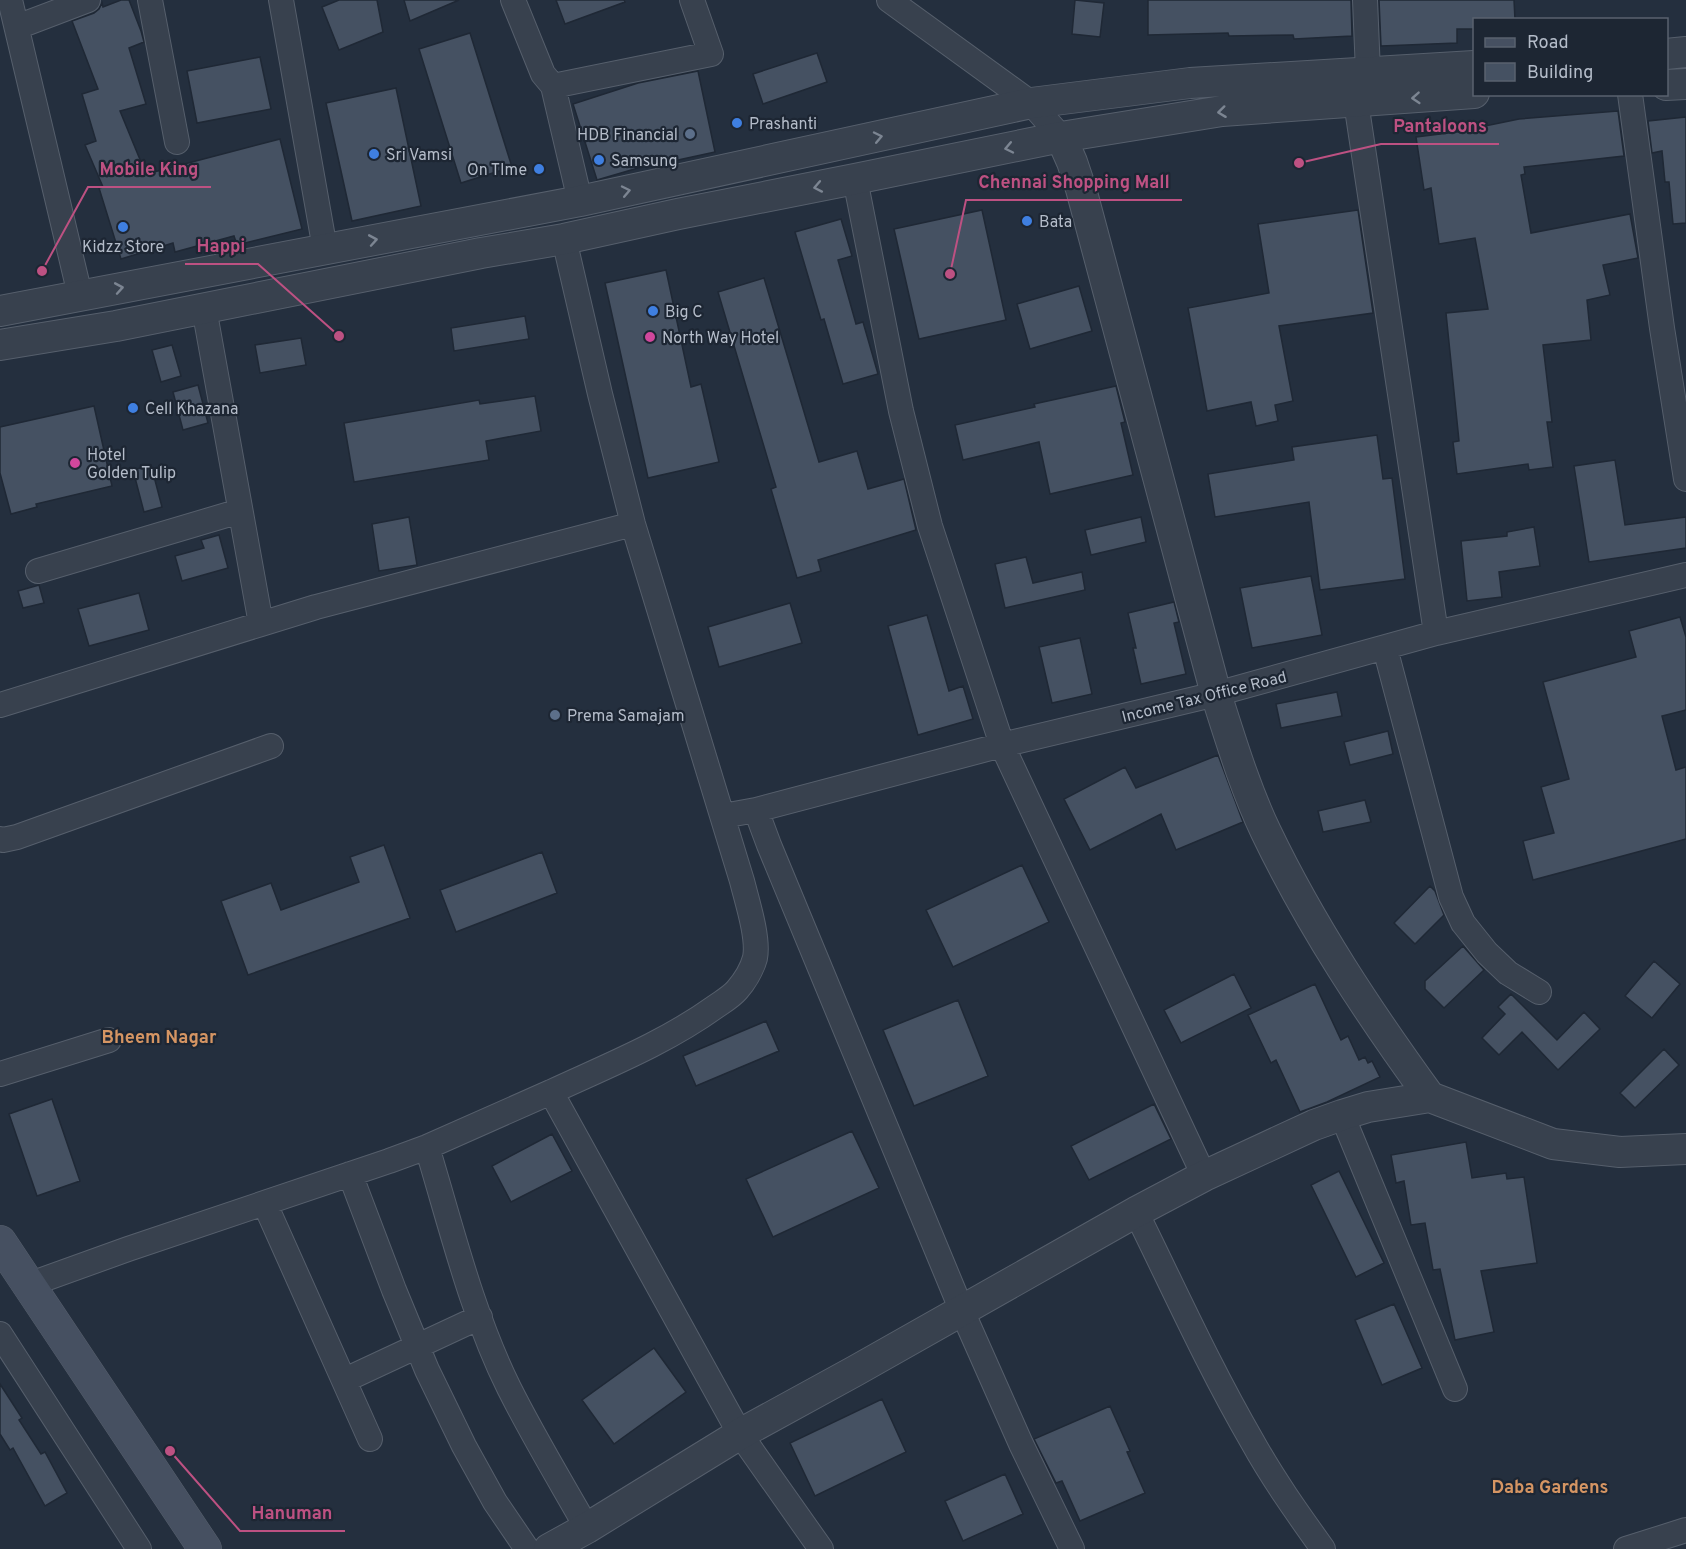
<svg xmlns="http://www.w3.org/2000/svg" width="1686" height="1549" font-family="Overpass,sans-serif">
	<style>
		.building { fill: #455162; stroke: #1f2835; stroke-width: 1.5 }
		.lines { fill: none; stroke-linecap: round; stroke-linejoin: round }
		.minor-casing { stroke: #565f6c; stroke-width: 26 }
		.tertiary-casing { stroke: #565f6c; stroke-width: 32 }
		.secondary-casing { stroke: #565f6c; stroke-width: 34 }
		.minor { stroke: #38414e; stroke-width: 24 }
		.tertiary { stroke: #38414e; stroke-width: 30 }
		.secondary { stroke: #465061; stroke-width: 33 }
		.oneway { stroke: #7c8592 }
		.shop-dot { fill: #3f7fe0; stroke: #1d2633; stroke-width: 2 }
		.service-dot { fill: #5c6f8a; stroke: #1d2633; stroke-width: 2 }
		.hotel-dot { fill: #d1479c; stroke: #1d2633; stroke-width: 2 }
		.labels { text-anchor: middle; stroke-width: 4.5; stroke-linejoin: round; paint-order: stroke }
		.poi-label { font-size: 16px; fill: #b4bcc9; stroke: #1d2633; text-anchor: start }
		.street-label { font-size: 16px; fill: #b4bcc9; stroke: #1d2633 }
		.neighbourhood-label { font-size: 18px; font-weight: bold; fill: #d59563; stroke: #1d2633 }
		.leader { fill: none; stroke: #bd5182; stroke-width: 2 }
		.callout-dot { fill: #bd5182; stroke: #1d2633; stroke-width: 2 }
		.callout-label { font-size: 18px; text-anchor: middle; font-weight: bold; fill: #bd5182; stroke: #1d2633; stroke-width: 4.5; stroke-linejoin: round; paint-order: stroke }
	</style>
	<rect width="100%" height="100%" fill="#242f3e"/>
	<!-- building -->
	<path class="building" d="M121 0H129L141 31 144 42 129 48 146 104 120 111 146 174 280 139 302 229 237 245 234 236 175 252 173 243 121 259 99 188 103 187 85 145 96 141 82 94 98 89 72 21 94 13 99 9 102 3 103 7Z
		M339 0H377L383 32 339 50 322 7Z
		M404 0H459L410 21Z
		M556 0H624L625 2 565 24Z
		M1075 0 1104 3 1100 37 1072 34Z
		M1148 0H1351L1352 36 1294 39 1293 35 1229 36 1228 33 1148 35Z
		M1379 0H1514L1515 20H1474V29H1457V43L1381 46Z
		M470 33 512 167 461 183 419 49Z
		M817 53 827 82 763 104 753 74Z
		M260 57 271 109 197 123 187 71Z
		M698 71 715 152 655 165V163L597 180 573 104 638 83Z
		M396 88 421 206 352 221 326 103Z
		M1618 111 1624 156 1524 167 1525 174 1521 175 1531 233 1630 214 1638 258 1603 265 1610 295 1587 300 1591 340 1543 345 1552 422H1547L1553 467 1529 470 1528 464 1457 474 1453 442 1459 441 1446 313 1488 309 1475 238 1439 244 1431 188 1424 190 1416 137 1480 129V127L1519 119Z
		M1686 117V223L1673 224 1669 182H1665L1662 151 1652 153 1648 121Z
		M982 210 1006 320 919 339 894 229Z
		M1358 210 1373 313 1279 326 1293 401 1275 405 1278 421 1256 426 1251 402 1207 411 1188 308 1269 293 1258 224Z
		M841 219 852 256 838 260 856 324 863 322 878 374 843 384 824 319 821 320 795 232Z
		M666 270 691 387 701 384 719 462 648 478 605 283Z
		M764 278 819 462 857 451 868 489 904 479 916 530 818 560 821 571 797 578 771 489 776 487 718 292Z
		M1079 286 1092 331 1030 349 1017 304Z
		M525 316 529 339 454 351 451 328Z
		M301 338 306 365 260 373 255 345Z
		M172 345 181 376 161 382 152 350Z
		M198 385 208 423 183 430 173 392Z
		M1116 386 1125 422 1121 423 1133 475 1050 494 1039 442 963 460 955 425 1035 407 1034 404Z
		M535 396 541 431 486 441 489 460 354 482 344 423 479 400 480 404Z
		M94 406 112 486 36 504 37 507 11 514 0 473V427Z
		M1377 435 1383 479 1392 478 1405 579 1320 590 1309 502 1215 517 1208 474 1294 460 1292 447Z
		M1615 460 1625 525 1686 517V548L1589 562 1574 466Z
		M151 465 162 507 144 512 133 470Z
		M409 517 417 565 379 571 372 524Z
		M1141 517 1146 542 1091 555 1085 530Z
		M1534 527 1540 566 1499 572 1502 597 1467 601 1461 541 1507 536V532Z
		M219 535 228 568 182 581 175 556 204 548 201 540Z
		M1026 557 1033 583 1082 572 1085 590 1005 608 995 564Z
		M1311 576 1322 635 1252 648 1240 588Z
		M39 585 44 603 23 608 18 591Z
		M139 593 149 630 89 646 78 609Z
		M1174 602 1179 622 1174 623 1186 674 1141 684 1133 648H1136L1128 613Z
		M790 603 802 643 719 667 708 627Z
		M927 615 949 691 963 686 973 719 918 735 888 626Z
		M1680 617 1686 637V710L1662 716 1676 770 1686 767V839L1533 880 1523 841 1554 833 1541 787 1569 779 1543 682 1636 657 1629 631Z
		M1080 638 1092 694 1052 703 1039 647Z
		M1337 692 1342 716 1281 728 1276 704Z
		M1388 731 1393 754 1350 765 1344 742Z
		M1218 755 1243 822 1176 850 1161 814 1090 850 1064 799 1125 767 1136 788Z
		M1365 800 1371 822 1323 832 1318 811Z
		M384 845 410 918 248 975 221 901 271 883 281 910 359 882 350 857Z
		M542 852 557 893 456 932 440 890Z
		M1022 865 1049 922 953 967 926 910Z
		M1430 886 1435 891 1444 915 1415 944 1394 923Z
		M1463 946 1484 970 1444 1008 1425 989V981Z
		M1654 961 1680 984 1652 1018 1625 996Z
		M1234 974 1251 1008 1181 1043 1164 1010Z
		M1315 984 1341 1040 1348 1036 1359 1060 1365 1057 1368 1063 1372 1061 1380 1077 1327 1102 1300 1112 1276 1060 1271 1063 1248 1015Z
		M1511 994 1557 1040 1584 1012 1600 1029 1558 1070 1522 1032 1499 1055 1482 1038 1505 1014 1498 1007Z
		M958 1000 988 1076 914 1106 883 1030Z
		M766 1021 779 1051 696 1086 683 1056Z
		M1664 1049 1679 1065 1635 1108 1620 1093Z
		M52 1099 80 1181 37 1196 9 1114Z
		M1154 1104 1171 1139 1089 1180 1071 1146Z
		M852 1131 879 1188 773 1237 746 1179Z
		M552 1134 572 1171 511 1202 492 1166Z
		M1466 1142 1472 1178 1506 1173 1507 1179 1524 1177 1537 1263 1481 1271 1494 1332 1455 1340 1440 1269 1433 1270 1425 1223 1411 1225 1404 1181 1396 1183 1391 1155Z
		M1339 1171 1384 1263 1356 1277 1311 1185Z
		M1394 1304 1422 1368 1382 1385 1355 1320Z
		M654 1348 686 1392 614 1444 582 1400Z
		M0 1384 22 1418 19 1420 41 1454 45 1452 67 1493 45 1506 13 1448 10 1450 0 1434Z
		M882 1399 906 1452 815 1496 790 1443Z
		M1110 1406 1130 1451 1127 1452 1145 1493 1080 1521 1062 1481 1056 1483 1034 1439Z
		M1005 1474 1023 1514 963 1541 945 1501Z"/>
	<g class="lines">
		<defs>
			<path id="minor" d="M10 0 80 295
				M150 0 177 142
				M281 0 325 249
				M513 0 543 74 553 86 711 54 692 0
				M889 0 1031 103 1061 137
				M1365 0 1368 72
				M17 27 88 0
				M553 86 580 201
				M1630 94 1662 328 1686 479
				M1356 102 1436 633
				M855 179 901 411 930 526 1002 745 1204 1176
				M204 308 261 624 316 607 633 524
				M38 571 240 511
				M1385 648 1451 897 1463 923 1487 953 1508 973 1539 992
				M0 705 261 624
				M756 810 769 845 962 1311 1021 1444 1072 1549
				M723 816 756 810 1002 745 1216 694 1436 633 1686 575
				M0 839 3 840 17 837 271 746
				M0 1074 109 1040
				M551 1092C607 1066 665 1043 715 1007 722 1002 731 997 737 990 744 982 752 969 755 958 759 938 747 901 742 881L633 524 600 394 564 239
				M1342 1115 1455 1389
				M427 1147C451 1226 472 1314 509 1388 533 1436 561 1482 587 1528
				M350 1174 394 1290 427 1370 464 1446 495 1502 527 1549
				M265 1204 370 1439
				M1136 1212C1174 1289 1209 1367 1252 1441 1273 1479 1298 1514 1323 1549
				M28 1285 128 1249 389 1161 427 1147 551 1092 740 1434 821 1549
				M0 1334 139 1549
				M345 1380 480 1317
				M1626 1549 1686 1530"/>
			<path id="tertiary" d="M1666 54 1686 52
				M1666 85 1686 84
				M1061 137 1072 162 1081 189 1216 694C1231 741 1245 788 1266 832 1311 926 1369 1013 1430 1097
				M0 311 580 201 1031 103 1190 83 1474 66
				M0 345 116 326 481 253 564 239 678 214 855 179 1061 137 1222 111 1474 93
				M549 1549 587 1528 740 1434 855 1371 1136 1212 1204 1176 1314 1125 1342 1115 1368 1107 1430 1097 1553 1144 1620 1152 1686 1149"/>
			<path id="secondary" d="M0 1242 205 1549"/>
		</defs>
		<!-- minor casing -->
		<use href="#minor" class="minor-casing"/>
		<!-- tertiary casing -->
		<use href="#tertiary" class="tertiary-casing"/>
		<!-- secondary casing -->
		<use href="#secondary" class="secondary-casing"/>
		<!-- minor -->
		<use href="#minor" class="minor"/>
		<!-- tertiary -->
		<use href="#tertiary" class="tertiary"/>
		<!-- secondary -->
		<use href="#secondary" class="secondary"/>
	</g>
	<!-- one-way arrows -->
	<defs><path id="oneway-chevron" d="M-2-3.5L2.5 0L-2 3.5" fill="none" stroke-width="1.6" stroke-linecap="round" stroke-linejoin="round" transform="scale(1.5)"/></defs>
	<g class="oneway">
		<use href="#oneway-chevron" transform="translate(1416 98) rotate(176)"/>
		<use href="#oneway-chevron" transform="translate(1222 112) rotate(173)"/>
		<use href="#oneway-chevron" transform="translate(878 137) rotate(-12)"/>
		<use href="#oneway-chevron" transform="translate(1009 148) rotate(168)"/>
		<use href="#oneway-chevron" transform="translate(818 187) rotate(169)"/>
		<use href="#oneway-chevron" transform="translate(626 191) rotate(-12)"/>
		<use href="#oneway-chevron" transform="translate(373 240) rotate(-10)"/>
		<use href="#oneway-chevron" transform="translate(119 288) rotate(-10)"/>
	</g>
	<!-- markers -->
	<g class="shop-dot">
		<circle cx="737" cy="123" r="6"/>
		<circle cx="374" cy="154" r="6"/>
		<circle cx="599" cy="160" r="6"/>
		<circle cx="539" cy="169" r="6"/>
		<circle cx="1027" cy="221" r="6"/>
		<circle cx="123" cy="227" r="6"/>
		<circle cx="653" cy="311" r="6"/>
		<circle cx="133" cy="408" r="6"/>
	</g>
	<g class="service-dot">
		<circle cx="690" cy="134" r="6"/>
		<circle cx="555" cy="715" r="6"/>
	</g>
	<g class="hotel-dot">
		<circle cx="650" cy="337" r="6"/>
		<circle cx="75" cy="463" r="6"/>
	</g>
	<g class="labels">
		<!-- poi labels -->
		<g class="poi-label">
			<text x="749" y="129">Prashanti</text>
			<text x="678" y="140" text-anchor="end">HDB Financial</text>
			<text x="386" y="160">Sri Vamsi</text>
			<text x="611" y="166">Samsung</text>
			<text x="527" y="175" text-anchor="end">On TIme</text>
			<text x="1039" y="227">Bata</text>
			<text x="123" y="252" text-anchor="middle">Kidzz Store</text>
			<text x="665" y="317">Big C</text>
			<text x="662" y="343">North Way Hotel</text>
			<text x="145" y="414">Cell Khazana</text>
			<text x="87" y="460">Hotel<tspan x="87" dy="18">Golden Tulip</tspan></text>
			<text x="567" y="721">Prema Samajam</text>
		</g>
		<!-- street labels -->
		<g class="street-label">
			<text transform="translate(1204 696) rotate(-14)" y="6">Income Tax Office Road</text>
		</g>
		<!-- neighbourhood labels -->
		<g class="neighbourhood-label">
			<text x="159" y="1043">Bheem Nagar</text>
			<text x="1550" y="1493">Daba Gardens</text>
		</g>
	</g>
	<!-- callouts -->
	<path class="leader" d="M1299 163L1381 144H1499M42 271L88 187H211M950 274L966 200H1182M339 336L258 264H185M170 1451L240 1531H345"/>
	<g class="callout-dot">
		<circle cx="1299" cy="163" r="6"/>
		<circle cx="42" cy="271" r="6"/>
		<circle cx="950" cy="274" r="6"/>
		<circle cx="339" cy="336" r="6"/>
		<circle cx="170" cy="1451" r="6"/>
	</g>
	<g class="callout-label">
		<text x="1440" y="132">Pantaloons</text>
		<text x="149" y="175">Mobile King</text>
		<text x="1074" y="188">Chennai Shopping Mall</text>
		<text x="221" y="252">Happi</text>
		<text x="292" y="1519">Hanuman</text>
	</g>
	<!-- legend -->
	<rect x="1473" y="18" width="195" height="78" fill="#1d2633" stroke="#59626f" stroke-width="1.5"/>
	<rect x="1485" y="38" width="30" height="9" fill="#465061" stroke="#59626f" stroke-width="1.5"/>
	<text x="1527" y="48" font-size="18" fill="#b4bcc9">Road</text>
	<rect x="1485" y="63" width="30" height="18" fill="#455162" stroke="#59626f" stroke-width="1.5"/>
	<text x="1527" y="78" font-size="18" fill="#b4bcc9">Building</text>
</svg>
